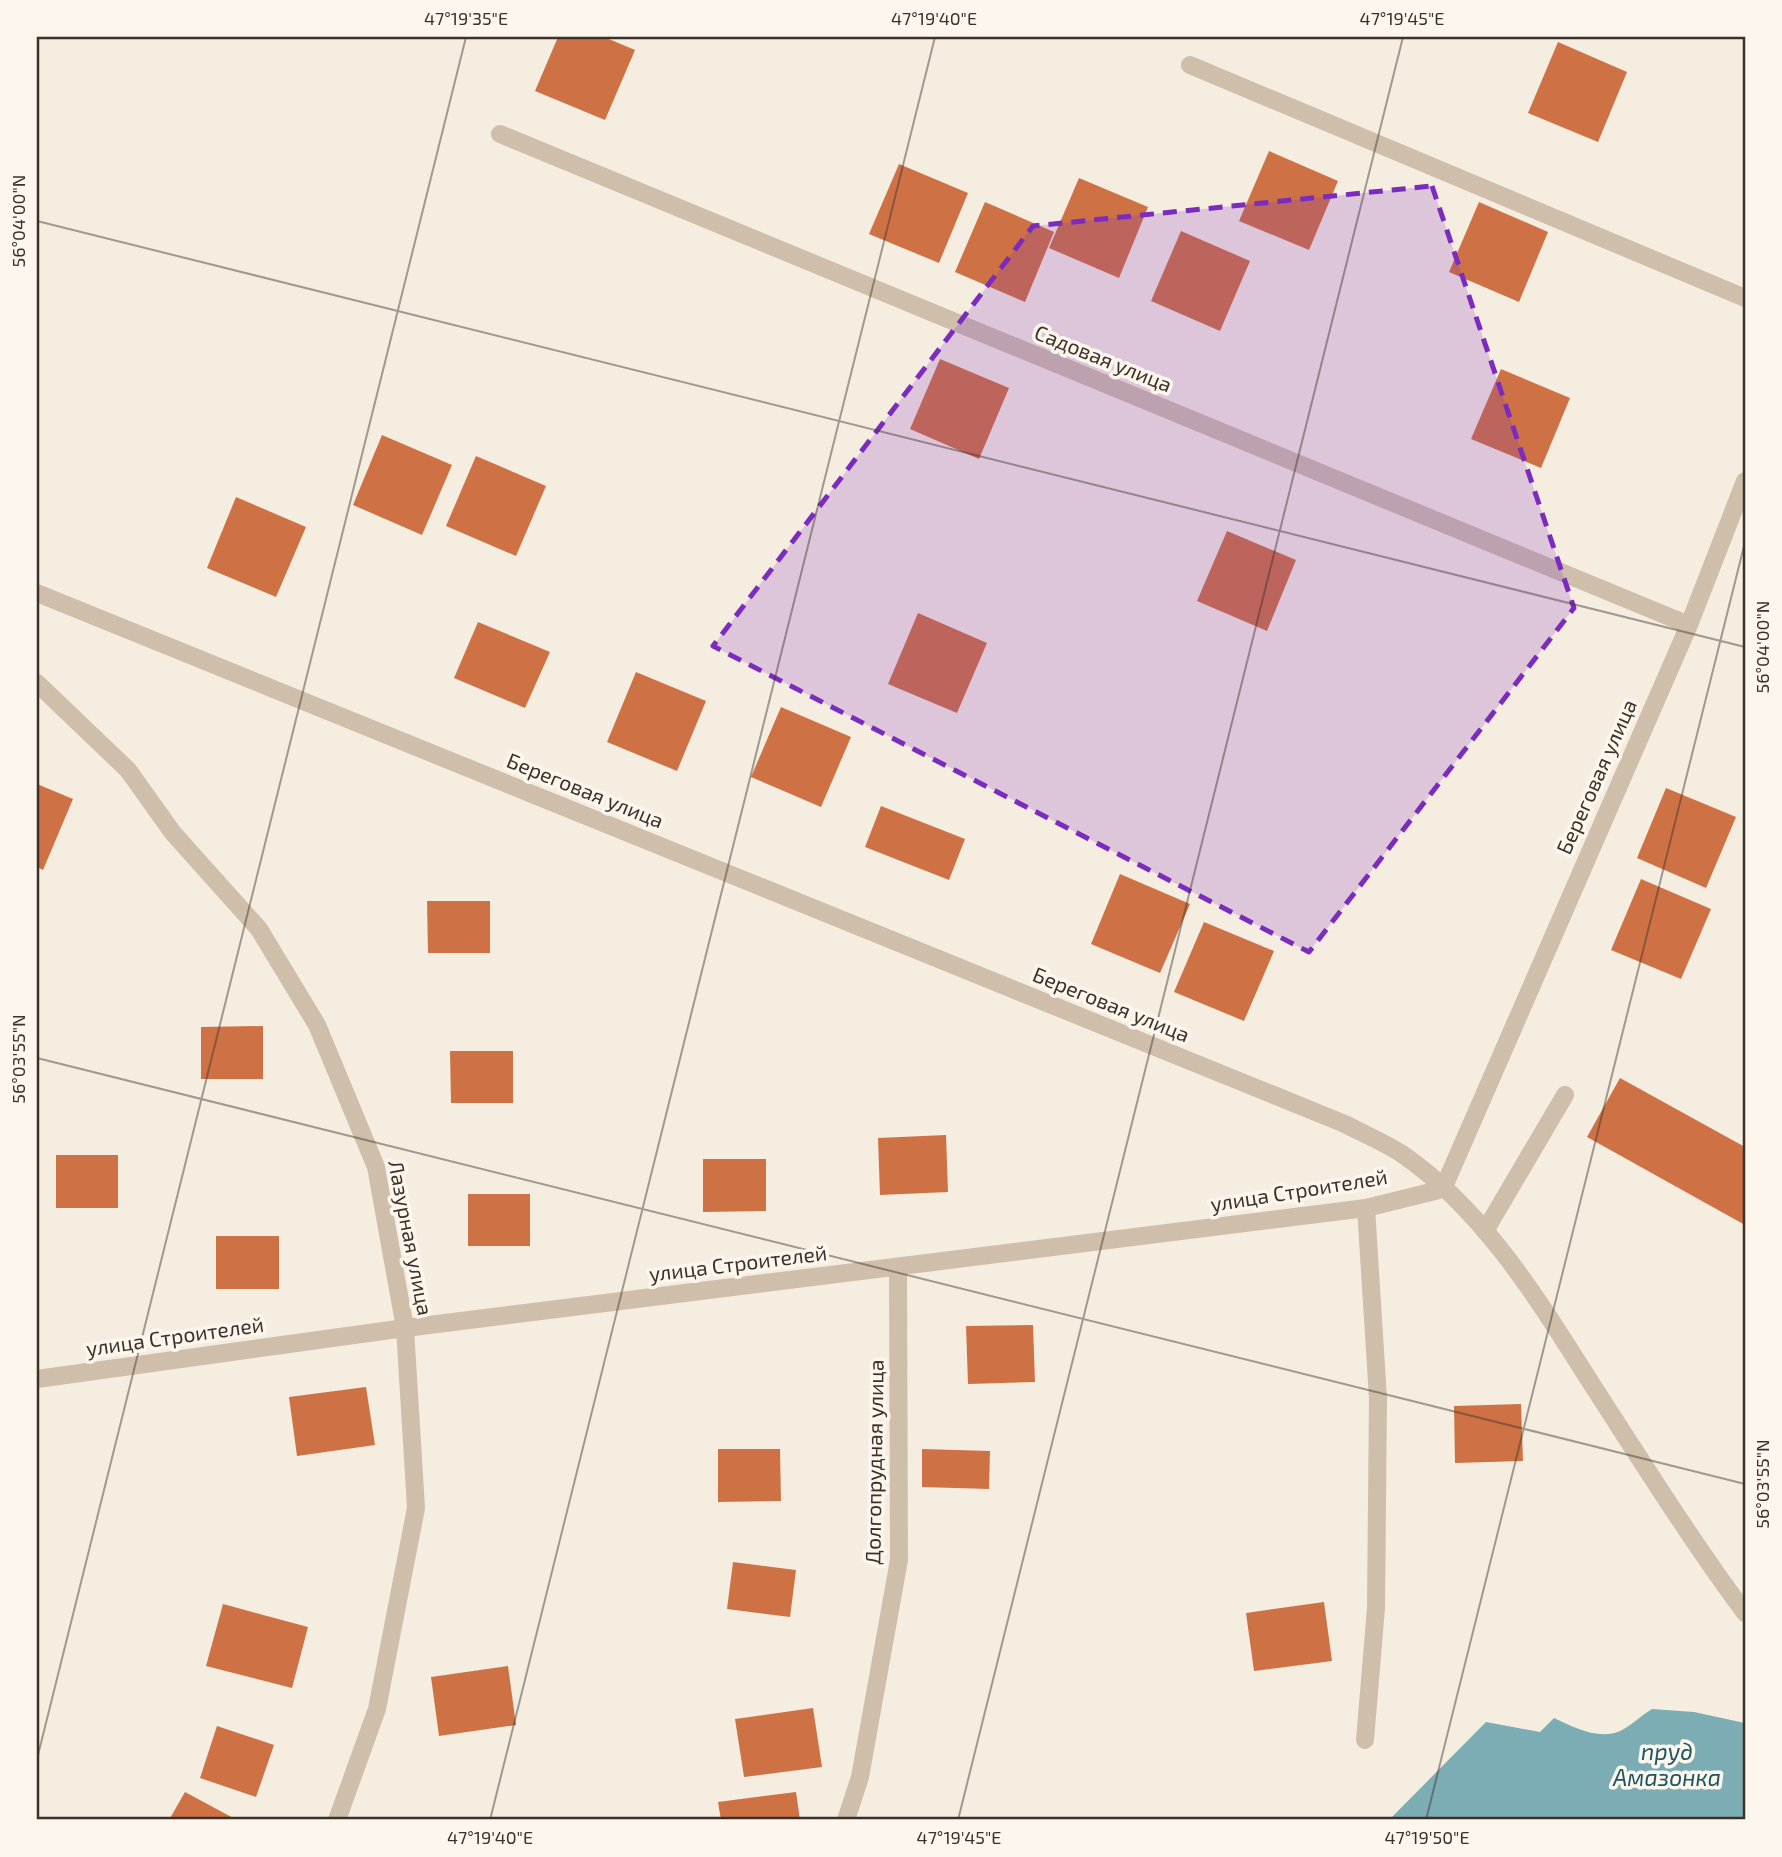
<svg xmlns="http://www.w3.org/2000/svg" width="1782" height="1857" font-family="'Exo 2',sans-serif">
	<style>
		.water { fill: #7cadb4 }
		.building { fill: #ce7245 }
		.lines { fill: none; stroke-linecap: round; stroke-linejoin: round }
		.lane { stroke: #cebeaa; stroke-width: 18 }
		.street { stroke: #cebeaa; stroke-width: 18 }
		.marked { fill: #7b2cbf; fill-opacity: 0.2; stroke: #7b2cbf; stroke-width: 5; stroke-dasharray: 14 9; stroke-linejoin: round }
		.ticks { fill: none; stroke: #3c312a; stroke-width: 2; stroke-opacity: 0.45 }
		.labels { text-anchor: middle; stroke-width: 7; stroke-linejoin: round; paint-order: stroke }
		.street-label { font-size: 21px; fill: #3c312a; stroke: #fcf6ed }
		.water-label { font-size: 23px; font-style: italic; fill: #1c5661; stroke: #fcf6ed }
		.neatline { fill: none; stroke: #3c312a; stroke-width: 2.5 }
		.ticks-label { font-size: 18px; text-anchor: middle; fill: #3c312a }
	</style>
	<rect width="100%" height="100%" fill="#f5ede0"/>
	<!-- water -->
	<path class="water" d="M1652 1709 1694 1712 1745 1723V1820H1389L1486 1722 1540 1732 1554 1718C1575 1728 1602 1742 1624 1729 1634 1723 1642 1715 1652 1709Z"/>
	<!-- building -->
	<path class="building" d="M558 37H604L635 50 605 120 535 91Z
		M1558 42 1627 72 1598 142 1528 113Z
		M1269 151 1338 181 1309 250 1239 221Z
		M899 164 968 193 939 263 869 234Z
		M1079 178 1148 207 1119 278 1049 248Z
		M985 202 1054 232 1025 302 955 272Z
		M1479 202 1548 232 1519 302 1449 272Z
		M1181 231 1250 261 1220 331 1151 301Z
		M940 359 1009 388 979 459 910 429Z
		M1501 369 1570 398 1541 468 1471 439Z
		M382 435 452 465 422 535 353 505Z
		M476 456 546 486 516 556 446 526Z
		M236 497 306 527 276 597 207 568Z
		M1227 531 1296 560 1267 631 1197 601Z
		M918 613 987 643 957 713 888 684Z
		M478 622 550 652 525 708 454 678Z
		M636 672 706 701 677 771 607 742Z
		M781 707 851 737 821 807 751 777Z
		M37 784 73 799 43 870 37 867Z
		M1666 788 1736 817 1706 888 1637 858Z
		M881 806 965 839 949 880 865 847Z
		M1120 874 1190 904 1160 973 1091 944Z
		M1641 879 1711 909 1681 979 1611 950Z
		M427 901H490V953H428Z
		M1204 922 1274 951 1244 1021 1174 992Z
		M263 1026V1079H201V1027Z
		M450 1051H513V1103H451Z
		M1620 1078 1745 1147V1225L1587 1137Z
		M946 1135 948 1192 880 1195 878 1138Z
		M56 1155H118V1208H56Z
		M703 1159H766V1211L703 1212Z
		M468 1194H530V1246H468Z
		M216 1236H279V1289H216Z
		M1033 1325 1035 1382 968 1384 966 1326Z
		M366 1387 375 1445 297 1456 289 1397Z
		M1521 1404 1523 1461 1455 1463 1454 1406Z
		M718 1449H780L781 1501 718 1502Z
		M922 1449 990 1451 989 1489 922 1487Z
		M733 1562 796 1570 790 1617 727 1609Z
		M1324 1602 1332 1661 1254 1671 1246 1613Z
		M223 1604 308 1627 292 1688 206 1666Z
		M508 1666 516 1725 439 1736 431 1677Z
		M813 1708 822 1767 744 1777 735 1719Z
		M217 1726 274 1745 256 1797 200 1778Z
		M185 1792 237 1820H169Z
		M796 1792 800 1820H721L718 1802Z"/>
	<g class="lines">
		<!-- lane -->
		<path class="lane" d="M1485 1231 1565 1095
			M1365 1740 1376 1608 1378 1398 1366 1208"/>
		<!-- street -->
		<path class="street" d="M1190 65 1745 298
			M500 134 1689 625
			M37 593 1345 1124C1364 1134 1385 1143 1402 1154 1484 1210 1539 1301 1591 1383 1641 1460 1690 1539 1745 1613
			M37 683 128 770 173 833 259 929 317 1025 376 1167 405 1328 416 1508 377 1709 337 1820
			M1443 1189 1689 625 1745 481
			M37 1379 405 1328 1366 1208 1443 1189
			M846 1820 860 1777 899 1560 898 1268"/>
	</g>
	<!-- marked area -->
	<path class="marked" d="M1432 186 1574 608 1309 952 713 646 1033 226Z"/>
	<!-- ticks -->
	<path class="ticks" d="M37 221 1745 647M37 1058 1745 1484M37 1759 466 37M490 1820 935 37M958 1820 1403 37M1426 1820 1745 542"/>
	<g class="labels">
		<!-- street labels -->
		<g class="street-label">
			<text transform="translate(1103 359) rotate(22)" y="7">Садовая улица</text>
			<text transform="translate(1597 777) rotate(-66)" y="7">Береговая улица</text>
			<text transform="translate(585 791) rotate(22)" y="7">Береговая улица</text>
			<text transform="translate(1111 1005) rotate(22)" y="7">Береговая улица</text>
			<text transform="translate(1299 1191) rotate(-9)" y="7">улица Строителей</text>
			<text transform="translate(410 1238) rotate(79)" y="7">Лазурная улица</text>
			<text transform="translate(738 1264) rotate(-7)" y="7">улица Строителей</text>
			<text transform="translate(175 1337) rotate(-8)" y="7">улица Строителей</text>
			<text transform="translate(875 1462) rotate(-89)" y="7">Долгопрудная улица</text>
		</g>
		<!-- water labels -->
		<g class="water-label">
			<text x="1667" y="1760">пруд<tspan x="1667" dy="26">Амазонка</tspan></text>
		</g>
	</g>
	<!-- border -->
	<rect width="1782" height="1857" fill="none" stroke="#fcf6ed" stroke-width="77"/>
	<rect x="38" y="38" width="1706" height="1780" class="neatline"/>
	<g class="ticks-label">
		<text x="466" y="25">47°19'35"E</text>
		<text x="934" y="25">47°19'40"E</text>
		<text x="1402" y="25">47°19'45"E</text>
		<text transform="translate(19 221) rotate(-90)" y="6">56°04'00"N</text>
		<text transform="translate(1763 647) rotate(-90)" y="6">56°04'00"N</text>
		<text transform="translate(19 1059) rotate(-90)" y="6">56°03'55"N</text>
		<text transform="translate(1763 1484) rotate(-90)" y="6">56°03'55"N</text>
		<text x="490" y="1844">47°19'40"E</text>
		<text x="959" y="1844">47°19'45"E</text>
		<text x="1427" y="1844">47°19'50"E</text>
	</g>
</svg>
